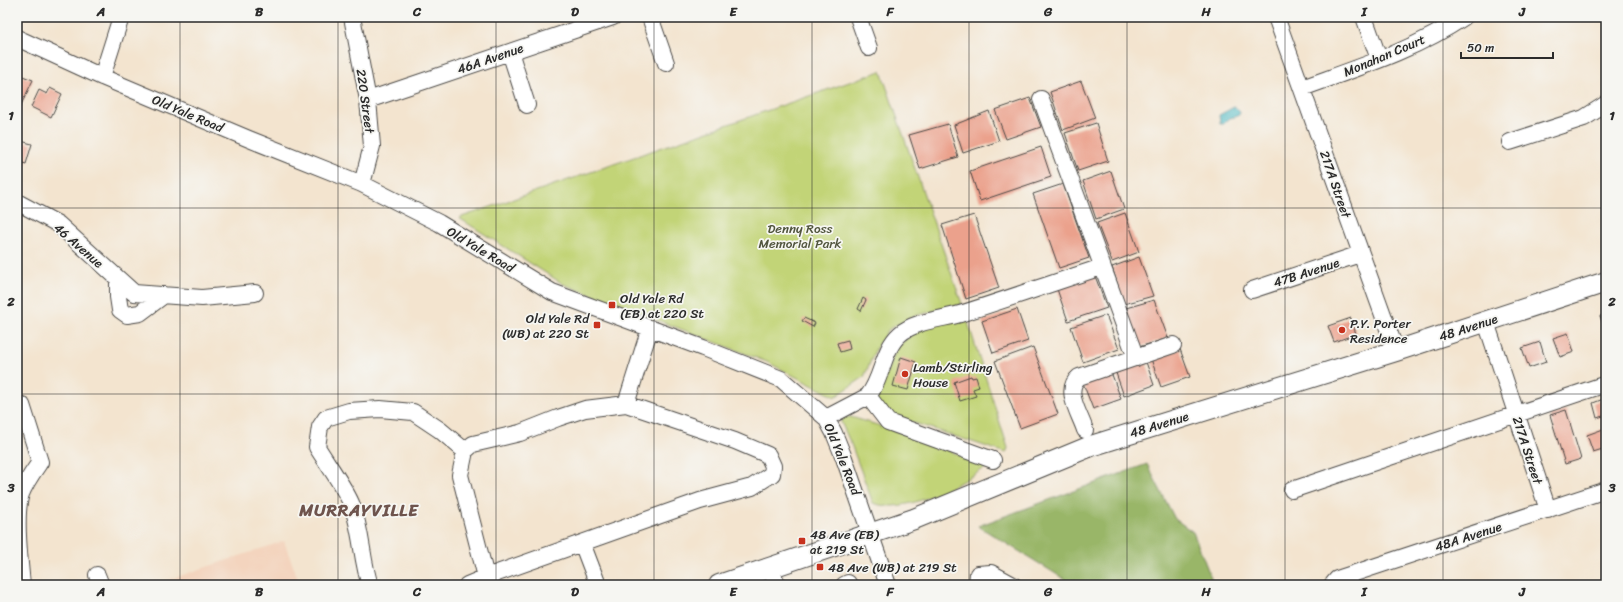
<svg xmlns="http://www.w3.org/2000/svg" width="1623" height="602" font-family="Sriracha,sans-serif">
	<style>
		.built { fill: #f3d4be }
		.green { fill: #c2d477; stroke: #768051 }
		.forest { fill: #99b668; stroke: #62704a }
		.water { fill: #46b5bf; stroke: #387075 }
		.building { fill: #eba18c }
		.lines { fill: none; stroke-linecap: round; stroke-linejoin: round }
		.minor-casing { stroke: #494744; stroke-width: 18 }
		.major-casing { stroke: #494744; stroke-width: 22 }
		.minor { stroke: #fff; stroke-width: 16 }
		.major { stroke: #fff; stroke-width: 20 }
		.grid { fill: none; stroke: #2b2b2b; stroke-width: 1; stroke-opacity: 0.55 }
		.poi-dot { fill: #c8321e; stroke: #f6f6f2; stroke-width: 1.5 }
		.labels { text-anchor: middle; stroke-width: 3.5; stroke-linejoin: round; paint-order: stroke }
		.street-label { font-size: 13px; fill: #2b2b2b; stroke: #f6f6f2 }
		.park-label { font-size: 13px; fill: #51553e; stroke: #f6f6f2 }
		.poi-label { font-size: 13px; fill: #2b2b2b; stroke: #f6f6f2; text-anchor: start }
		.district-label { font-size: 17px; font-weight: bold; letter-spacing: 1px; fill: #6e544d; stroke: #f6f6f2 }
		.neatline { fill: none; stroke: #2b2b2b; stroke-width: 1.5 }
		.grid-label { font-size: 13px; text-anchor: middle; font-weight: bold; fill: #2b2b2b }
	</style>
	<rect width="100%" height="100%" fill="#f6f6f2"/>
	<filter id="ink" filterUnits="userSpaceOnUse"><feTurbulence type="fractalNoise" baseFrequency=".025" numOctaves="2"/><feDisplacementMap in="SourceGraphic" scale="8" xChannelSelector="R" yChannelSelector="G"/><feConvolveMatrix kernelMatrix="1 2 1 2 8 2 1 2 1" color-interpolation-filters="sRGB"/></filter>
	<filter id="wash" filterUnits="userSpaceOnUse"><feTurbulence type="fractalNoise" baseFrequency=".012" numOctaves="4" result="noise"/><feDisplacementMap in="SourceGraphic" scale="16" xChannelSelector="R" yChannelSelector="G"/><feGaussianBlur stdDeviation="0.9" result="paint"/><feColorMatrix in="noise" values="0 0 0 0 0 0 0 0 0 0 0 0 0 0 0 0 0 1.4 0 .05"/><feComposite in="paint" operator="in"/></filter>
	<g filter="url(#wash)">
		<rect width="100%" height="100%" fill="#f3e4cf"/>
		<!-- built -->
		<path class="built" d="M284 541 300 585H153Z"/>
		<!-- green -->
		<path class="green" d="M881 71 962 304 914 316 889 329 876 348 864 377 835 397 767 362 563 284 459 218Z
			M966 316 1008 448 1006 453 872 409 897 347 918 329Z
			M844 417H851L917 437 987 467C958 484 906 516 873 503L851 444 841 422Z"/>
		<!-- forest -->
		<path class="forest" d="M1147 464 1175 519 1193 532 1214 585H1074L978 526Z"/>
		<!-- water -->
		<path class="water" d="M1234 107 1239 110 1240 113 1238 116 1230 118 1224 124H1220L1219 115Z"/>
		<g id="blocks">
			<!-- building -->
			<path class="building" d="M20 75 33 80 20 107 17 105V79Z
				M1081 81 1095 118 1063 130 1050 92Z
				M50 88 62 94 51 117 31 107 39 90 47 94Z
				M1030 98 1041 127 1006 139 995 110Z
				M989 111 999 141 963 153 954 125Z
				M1096 123 1108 161 1078 171 1065 133Z
				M948 124 958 157 920 169 909 135Z
				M17 140 32 144 26 164 17 161Z
				M1041 147 1051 177 980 201 970 171Z
				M1111 171 1124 209 1096 219 1083 181Z
				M1063 184 1089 258 1059 268 1033 194Z
				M1125 213 1139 252 1112 262 1097 223Z
				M974 215 999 288 966 299 942 225Z
				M1139 257 1153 296 1124 304 1112 267Z
				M1095 276 1107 308 1068 321 1057 289Z
				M863 298 866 300 861 311 858 309Z
				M1154 300 1168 338 1139 347 1126 308Z
				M1017 309 1028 341 993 353 982 321Z
				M1606 314V334L1600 316Z
				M1106 315 1119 349 1083 362 1071 327Z
				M804 318 815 323 813 327 802 321Z
				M1351 318 1356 334 1334 342 1328 326Z
				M1568 333 1574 352 1560 357 1553 338Z
				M848 340 850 349 840 352 837 343Z
				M1540 342 1546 362 1529 368 1522 348Z
				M1033 347 1058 414 1020 428 995 361Z
				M1180 349 1190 377 1161 387 1151 359Z
				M901 357 916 362 908 390 893 386Z
				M1146 362 1154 385 1124 396 1116 373Z
				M1111 372 1121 399 1093 409 1083 383Z
				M971 376 972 378 976 377 979 387 973 389 976 396 960 401 954 382Z
				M1606 398V415L1597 418 1593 403Z
				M1566 410 1581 459 1565 464 1550 415Z
				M1606 428V448L1593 452 1587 435Z"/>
		</g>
	</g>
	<g filter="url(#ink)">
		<use href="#blocks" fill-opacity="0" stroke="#494744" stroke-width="1"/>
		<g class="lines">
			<defs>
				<path id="minor" d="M352 17 368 100 372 146 362 184
					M650 17 666 63
					M858 17 869 48
					M1276 17 1396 351
					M1364 17 1379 59
					M17 38 102 77 249 139 362 184 439 223 552 292 703 348 781 379 826 418 834 433 844 458 888 585
					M510 52 527 105
					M102 77 121 17
					M1302 88C1357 68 1415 50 1464 17
					M1041 99 1136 358
					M368 100 613 17
					M1510 142 1584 118 1606 104
					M17 202 58 224 134 293 202 298 255 293
					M118 279V297L120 310 127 315 140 313 164 295
					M1252 290 1360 254
					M1486 322 1548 510
					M868 396C883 378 882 350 900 334 914 321 943 319 960 314 1008 299 1055 282 1102 267
					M626 404 735 441 768 455 773 466 772 474 752 487 700 501 486 577 460 475 465 451 473 444 520 433 558 418 585 409 626 404 650 328
					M826 418 868 396 888 422 993 460
					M1085 430C1080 414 1063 390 1079 377L1173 345
					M1292 490 1606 384
					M582 543 598 585
					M769 568 778 585
					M97 575 101 585
					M22 585C20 562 14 515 21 494 25 483 33 472 40 462L22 405
					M370 585C361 559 362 529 351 503 343 485 328 465 317 447L320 427 326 418 349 411 380 409 413 412 440 430 465 451
					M467 585 486 577
					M844 585 848 583
					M977 585 978 574 991 573 1013 585
					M1332 585 1337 579 1606 490"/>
				<path id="major" d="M719 585 914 519 1091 446 1396 351 1606 282"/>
			</defs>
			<!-- minor casing -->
			<use href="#minor" class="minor-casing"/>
			<!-- major casing -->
			<use href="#major" class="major-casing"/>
			<!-- minor -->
			<use href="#minor" class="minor"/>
			<!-- major -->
			<use href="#major" class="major"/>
		</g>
	</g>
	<!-- grid -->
	<path class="grid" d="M180 17V585M338 17V585M496 17V585M654 17V585M812 17V585M969 17V585M1127 17V585M1285 17V585M1443 17V585M17 208H1606M17 394H1606"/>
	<!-- markers -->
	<g class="poi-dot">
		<rect x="608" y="301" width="8" height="8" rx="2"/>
		<rect x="593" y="321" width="8" height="8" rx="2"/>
		<circle cx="1342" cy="330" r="4"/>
		<circle cx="905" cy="374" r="4"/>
		<rect x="798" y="537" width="8" height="8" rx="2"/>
		<rect x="816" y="563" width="8" height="8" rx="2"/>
	</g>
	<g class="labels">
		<!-- street labels -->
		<g class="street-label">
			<text transform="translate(1384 55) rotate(-23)" y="5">Monahan Court</text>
			<text transform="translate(490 58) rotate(-19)" y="5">46A Avenue</text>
			<text transform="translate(366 101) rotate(82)" y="5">220 Street</text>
			<text transform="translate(188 113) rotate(23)" y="5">Old Yale Road</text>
			<text transform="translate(1336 184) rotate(71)" y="5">217A Street</text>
			<text transform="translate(79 245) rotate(41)" y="5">46 Avenue</text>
			<text transform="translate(481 249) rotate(31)" y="5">Old Yale Road</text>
			<text transform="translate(1306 272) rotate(-18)" y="5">47B Avenue</text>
			<text transform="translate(1468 327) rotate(-18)" y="5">48 Avenue</text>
			<text transform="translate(1159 424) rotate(-17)" y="5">48 Avenue</text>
			<text transform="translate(1528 450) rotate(72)" y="5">217A Street</text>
			<text transform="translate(843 459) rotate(68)" y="5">Old Yale Road</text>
			<text transform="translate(1468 536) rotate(-18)" y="5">48A Avenue</text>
		</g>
		<!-- park labels -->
		<g class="park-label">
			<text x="800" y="233">Denny Ross<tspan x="800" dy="15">Memorial Park</tspan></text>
		</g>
		<!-- poi labels -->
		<g class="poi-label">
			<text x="620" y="303">Old Yale Rd<tspan x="620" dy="15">(EB) at 220 St</tspan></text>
			<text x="589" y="323" text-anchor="end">Old Yale Rd<tspan x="589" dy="15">(WB) at 220 St</tspan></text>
			<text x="1350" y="328">P.Y. Porter<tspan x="1350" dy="15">Residence</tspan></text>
			<text x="913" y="372">Lamb/Stirling<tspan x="913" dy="15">House</tspan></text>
			<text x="810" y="539">48 Ave (EB)<tspan x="810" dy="15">at 219 St</tspan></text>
			<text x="828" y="572">48 Ave (WB) at 219 St</text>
		</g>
		<!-- district labels -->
		<g class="district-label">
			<text x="359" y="516">MURRAYVILLE</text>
		</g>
	</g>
	<!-- margin -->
	<rect width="1623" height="602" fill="none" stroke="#f6f6f2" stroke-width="44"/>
	<!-- scale -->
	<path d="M1461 52v6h92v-6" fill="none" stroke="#2b2b2b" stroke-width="2"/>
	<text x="1467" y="52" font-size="12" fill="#2b2b2b" stroke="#f6f6f2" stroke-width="3" paint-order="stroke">50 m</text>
	<rect x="22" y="22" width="1579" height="558" class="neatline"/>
	<g class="grid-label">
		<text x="101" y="16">A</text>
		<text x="259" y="16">B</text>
		<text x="417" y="16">C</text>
		<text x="575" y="16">D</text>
		<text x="733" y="16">E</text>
		<text x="890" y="16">F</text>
		<text x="1048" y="16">G</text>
		<text x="1206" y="16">H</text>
		<text x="1364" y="16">I</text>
		<text x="1522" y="16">J</text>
		<text x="11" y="120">1</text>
		<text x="1612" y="120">1</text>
		<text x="11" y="306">2</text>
		<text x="1612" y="306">2</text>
		<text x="11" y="492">3</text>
		<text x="1612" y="492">3</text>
		<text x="101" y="596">A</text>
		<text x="259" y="596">B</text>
		<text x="417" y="596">C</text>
		<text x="575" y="596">D</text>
		<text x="733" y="596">E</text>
		<text x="890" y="596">F</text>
		<text x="1048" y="596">G</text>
		<text x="1206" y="596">H</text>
		<text x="1364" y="596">I</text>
		<text x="1522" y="596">J</text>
	</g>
</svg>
